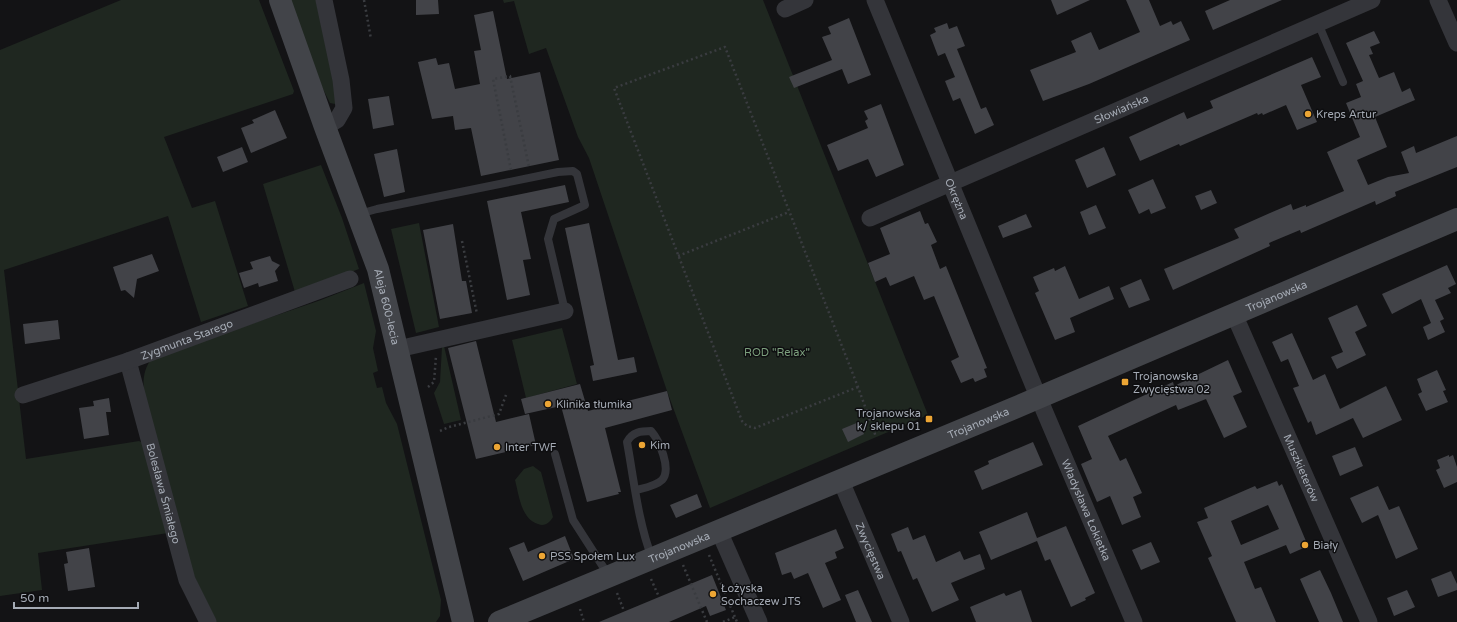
<svg xmlns="http://www.w3.org/2000/svg" width="1457" height="622" font-family="'Varela Round',sans-serif">
	<style>
		.green { fill: #1f2720 }
		.building { fill: #424348; fill-rule: evenodd }
		.lines { fill: none; stroke-linecap: round; stroke-linejoin: round }
		.path { stroke: #3a3c40; stroke-width: 2.5; stroke-dasharray: 2 3; stroke-linecap: butt }
		.lane { stroke: #34353a; stroke-width: 8 }
		.street { stroke: #34353a; stroke-width: 17 }
		.secondary { stroke: #424449; stroke-width: 22 }
		.poi-dot { fill: #eca534; stroke: #0e0e10; stroke-width: 1.5 }
		.labels { text-anchor: middle; stroke-width: 3; stroke-linejoin: round; paint-order: stroke }
		.street-label { font-size: 11px; fill: #a5abb5; stroke: #0e0e10 }
		.poi-label { font-size: 11px; fill: #a5abb5; stroke: #0e0e10; text-anchor: start }
		.park-label { font-size: 11px; fill: #7c9f7d; stroke: #0e0e10 }
	</style>
	<rect width="100%" height="100%" fill="#131315"/>
	<!-- green -->
	<path class="green" d="M121 0H259L294 91 293 94 164 137 192 208 215 201 248 306 201 322 168 216 4 270 26 459 139 441 143 443 168 533 38 553 42 590 0 596V50Z
		M290 0H316L338 103 335 104 330 103 322 87Z
		M503 0H763L928 415 710 508 667 391 589 158 578 137 546 48 529 54 514 1 504 3Z
		M321 165 342 218 359 269 295 292 263 184Z
		M419 223 439 327 416 333 391 229Z
		M364 283 376 331 373 348 378 371 373 373 377 388 382 387 386 403 397 424 441 600 440 616 436 622H214L183 550 144 394C143 380 143 370 152 358L321 300Z
		M562 328 577 384 526 398 512 340Z
		M444 346 461 420 444 424 434 393 440 382 442 347Z
		M533 466 541 472 553 517C550 522 545 527 538 524 521 519 519 495 515 480L524 469Z"/>
	<!-- building -->
	<path class="building" d="M416 0H438L439 14 416 15Z
		M1051 0H1090L1057 15Z
		M1126 0H1149L1160 26 1171 21 1173 25 1181 21 1190 40 1089 84 1043 101 1030 70 1076 52 1071 41 1091 32 1099 50 1140 32Z
		M1230 0H1282L1213 30 1205 11Z
		M493 11 507 79 540 72 559 160 481 176 471 128 455 130 453 116 432 119 418 62 436 58 438 65 449 63 455 89 480 84 474 51 481 50 474 15Z
		M849 18 871 75 848 84 842 69 794 88 789 77 832 60 822 37 831 34 828 27Z
		M947 23 949 29 957 26 965 46 957 49 981 109 986 107 994 125 975 134 960 98 953 101 945 81 955 77 945 53 938 56 930 35 936 32 934 28Z
		M1374 31 1380 43 1370 47 1373 54 1369 55 1379 78 1394 72 1402 92 1410 88 1415 100 1375 117 1387 147 1357 160 1368 185 1388 177 1409 173 1401 152 1414 146 1416 153 1457 136V167L1395 192 1396 196 1376 205 1375 201 1301 233 1300 230 1269 243 1270 246 1173 290 1164 269 1239 238 1234 229 1270 213 1291 204 1293 210 1306 205V207L1344 191 1327 152 1360 137 1346 103 1361 97 1356 84 1363 81 1346 43Z
		M1312 57 1321 77 1301 85 1317 122 1297 130 1286 105 1263 115 1262 113 1258 115 1257 113 1180 146 1179 144 1140 161 1129 137 1184 112 1187 119 1213 108 1210 101Z
		M389 96 394 125 373 129 368 99Z
		M881 104 904 165 876 177 868 159 838 171 827 145 868 128 865 121 868 119 864 111Z
		M275 110 287 138 251 153 241 128 254 123 252 120Z
		M242 147 248 162 223 172 217 157Z
		M1104 147 1116 175 1087 188 1075 160Z
		M397 149 405 192 384 197 374 154Z
		M1153 179 1166 208 1151 214 1149 209 1139 214 1128 190Z
		M565 185 569 202 521 212 531 259 523 260 530 295 507 300 487 201Z
		M1211 190 1217 203 1201 210 1195 196Z
		M1096 205 1106 228 1089 235 1080 212Z
		M920 211 925 224 928 223 937 242 931 245 940 269 946 266 987 368 984 369 987 377 975 382 973 378 961 383 951 361 959 357 934 296 924 300 914 276 890 286 886 277 875 282 868 263 890 254 880 228Z
		M1026 214 1032 227 1003 238 998 226Z
		M589 223 618 360 634 357 637 372 593 381 590 366 594 365 565 228Z
		M453 224 462 281H466L472 313 440 319 423 230Z
		M152 254 159 271 137 279 134 298 125 290 121 291 113 267Z
		M270 256 272 261 280 265 275 271 278 281 259 287 258 283 244 288 239 273 253 269 250 262Z
		M1447 265 1456 284 1448 288 1451 293 1435 300 1444 319 1440 321 1445 332 1428 340 1423 327 1431 323 1421 299 1392 314 1382 294Z
		M1065 266 1079 299 1109 286 1114 299 1070 318 1075 332 1055 340 1035 293 1039 291 1033 277 1054 268 1055 271Z
		M1141 279 1150 300 1129 308 1120 288Z
		M1357 305 1367 326 1355 332 1366 355 1337 369 1331 357 1343 352 1328 318Z
		M58 320 60 339 25 344 23 324Z
		M1292 333 1313 380 1325 374 1340 409 1386 386 1402 420 1363 438 1353 418 1316 435 1311 421 1308 423 1293 388 1299 386 1288 359 1281 362 1272 342Z
		M476 341 496 422 529 414 536 445 476 459 448 348Z
		M1228 360 1242 392 1233 396 1247 427 1224 438 1206 399 1178 410 1176 405 1108 436 1120 461 1126 458 1142 493 1133 497 1141 517 1122 525 1110 496 1097 502 1091 488 1081 464 1092 459 1078 426 1173 382 1174 386Z
		M1437 370 1446 390 1443 391 1448 402 1426 411 1418 394 1422 392 1417 379Z
		M580 384 588 411 667 391 672 410 605 428 621 492H618L619 494 587 502 561 406 525 414 521 399Z
		M109 398 111 412H106L109 435 84 439 79 408 94 406 93 401Z
		M859 422 864 434 848 442 842 429Z
		M1033 442 1043 465 982 490 974 471 989 464 988 461Z
		M1355 447 1363 466 1340 476 1332 456Z
		M1449 455V457L1453 455 1457 467V482L1444 488 1436 470 1440 468 1437 460Z
		M1277 481 1279 486 1282 484 1308 546 1290 554 1286 545 1244 562 1255 589 1261 587 1276 622H1236L1208 558 1212 556 1197 522 1208 518 1204 508 1255 486 1257 489ZM1268 505 1279 529 1241 545 1231 521Z
		M1378 486 1389 510 1399 506 1418 549 1396 559 1378 515 1362 523 1350 498Z
		M697 494 702 507 676 518 670 505Z
		M1027 512 1037 538 1066 526 1095 593 1085 598 1086 600 1071 607 1050 559 1045 561 1037 541 991 560 979 532Z
		M908 527 913 540 925 535 936 562 960 551 964 560 980 554 985 569 951 583 959 600 932 612 917 578 913 580 901 551 898 552 891 534Z
		M836 529 844 548 835 552 837 558 825 563 841 600 823 608 808 573 794 579 791 572 782 575 775 553Z
		M565 536 574 559 523 581 509 548 524 542 528 552Z
		M1151 542 1160 562 1141 570 1132 550Z
		M89 548 95 587 68 591 64 564 68 563 66 552Z
		M1320 570 1331 593 1343 622H1319L1300 579Z
		M1451 571 1457 584V590L1438 597 1431 579Z
		M712 575 726 610 710 616 706 606 669 622H599Z
		M858 590 872 622H856L845 595Z
		M1021 590 1032 622H976L970 607 1004 593 1006 596Z
		M1407 590 1415 607 1394 616 1387 598Z"/>
	<g class="lines">
		<!-- path -->
		<path class="path" d="M364 0 371 39
			M511 170 493 79 510 76 529 167
			M462 241 477 314
			M678 256 789 212
			M428 387 434 382 436 356
			M858 387 755 428 747 426 742 421 614 88 725 47 858 387 876 437
			M440 431 449 427 499 414 506 395
			M709 555 737 622
			M683 565 707 622
			M651 579 659 597
			M617 593 624 611
			M580 609 584 622
			M723 622 735 617"/>
		<!-- lane -->
		<path class="lane" d="M1318 23 1343 82
			M359 214 377 209 558 172 573 171 577 174 585 205 554 219 548 239 565 311
			M555 454 573 520 609 576
			M636 490C644 488 656 486 662 480 672 469 659 440 651 431 641 431 632 432 627 442 634 480 638 522 652 558"/>
		<!-- street -->
		<g class="street">
			<path d="M324 0 341 80 344 108 337 120 325 127"/>
			<path id="s1" d="M875 0 1035 389 1134 622"/>
			<path d="M1438 0 1457 43"/>
			<path d="M785 9 805 0"/>
			<path id="s2" d="M870 218 1372 0"/>
			<path id="s3" d="M1234 314 1369 622"/>
			<path d="M398 349 565 311"/>
			<path id="s4" d="M128 361 187 580 208 622"/>
			<path id="s5" d="M23 395 128 361 350 279"/>
			<path id="s6" d="M841 481 901 622"/>
			<path d="M719 531 759 622"/>
		</g>
		<!-- secondary -->
		<g class="secondary">
			<path id="s7" d="M280 0 325 127 378 269 463 622"/>
			<path id="s8" d="M499 622 1012 409 1457 219"/>
		</g>
	</g>
	<!-- markers -->
	<g class="poi-dot">
		<circle cx="1308" cy="114" r="4"/>
		<rect x="1121" y="378" width="8" height="8" rx="2"/>
		<circle cx="548" cy="404" r="4"/>
		<rect x="925" y="415" width="8" height="8" rx="2"/>
		<circle cx="642" cy="445" r="4"/>
		<circle cx="497" cy="447" r="4"/>
		<circle cx="1305" cy="545" r="4"/>
		<circle cx="542" cy="556" r="4"/>
		<circle cx="713" cy="594" r="4"/>
	</g>
	<g class="labels">
		<!-- street labels -->
		<g class="street-label">
			<text dy="4" stroke="none"><textPath href="#s2" startOffset="274">Słowiańska</textPath></text>
			<text dy="4" stroke="none"><textPath href="#s1" startOffset="215">Okrężna</textPath></text>
			<text dy="4" stroke="none"><textPath href="#s8" startOffset="843">Trojanowska</textPath></text>
			<text dy="4" stroke="none"><textPath href="#s7" startOffset="325">Aleja 600-lecia</textPath></text>
			<text dy="4" stroke="none"><textPath href="#s5" startOffset="173">Zygmunta Starego</textPath></text>
			<text dy="4" stroke="none"><textPath href="#s8" startOffset="519">Trojanowska</textPath></text>
			<text dy="4" stroke="none"><textPath href="#s3" startOffset="168">Muszkieterów</textPath></text>
			<text dy="4" stroke="none"><textPath href="#s4" startOffset="137">Bolesława Śmiałego</textPath></text>
			<text dy="4" stroke="none"><textPath href="#s1" startOffset="552">Władysława Łokietka</textPath></text>
			<text dy="4" stroke="none"><textPath href="#s8" startOffset="195">Trojanowska</textPath></text>
			<text dy="4" stroke="none"><textPath href="#s6" startOffset="76">Zwycięstwa</textPath></text>
		</g>
		<!-- poi labels -->
		<g class="poi-label">
			<text x="1316" y="118">Kreps Artur</text>
			<text x="1133" y="380">Trojanowska<tspan x="1133" dy="13">Zwycięstwa 02</tspan></text>
			<text x="556" y="408">Klinika tłumika</text>
			<text x="921" y="417" text-anchor="end">Trojanowska<tspan x="921" dy="13">k/ sklepu 01</tspan></text>
			<text x="650" y="449">Kim</text>
			<text x="505" y="451">Inter TWF</text>
			<text x="1313" y="549">Biały</text>
			<text x="550" y="560">PSS Społem Lux</text>
			<text x="721" y="592">Łożyska<tspan x="721" dy="13">Sochaczew JTS</tspan></text>
		</g>
		<!-- park labels -->
		<g class="park-label">
			<text x="777" y="356">ROD "Relax"</text>
		</g>
	</g>
	<!-- scale -->
	<path d="M14 602v6h124v-6" fill="none" stroke="#a5abb5" stroke-width="2"/>
	<text x="20" y="602" font-size="12" fill="#a5abb5" stroke="#0e0e10" stroke-width="3" paint-order="stroke">50 m</text>
</svg>
